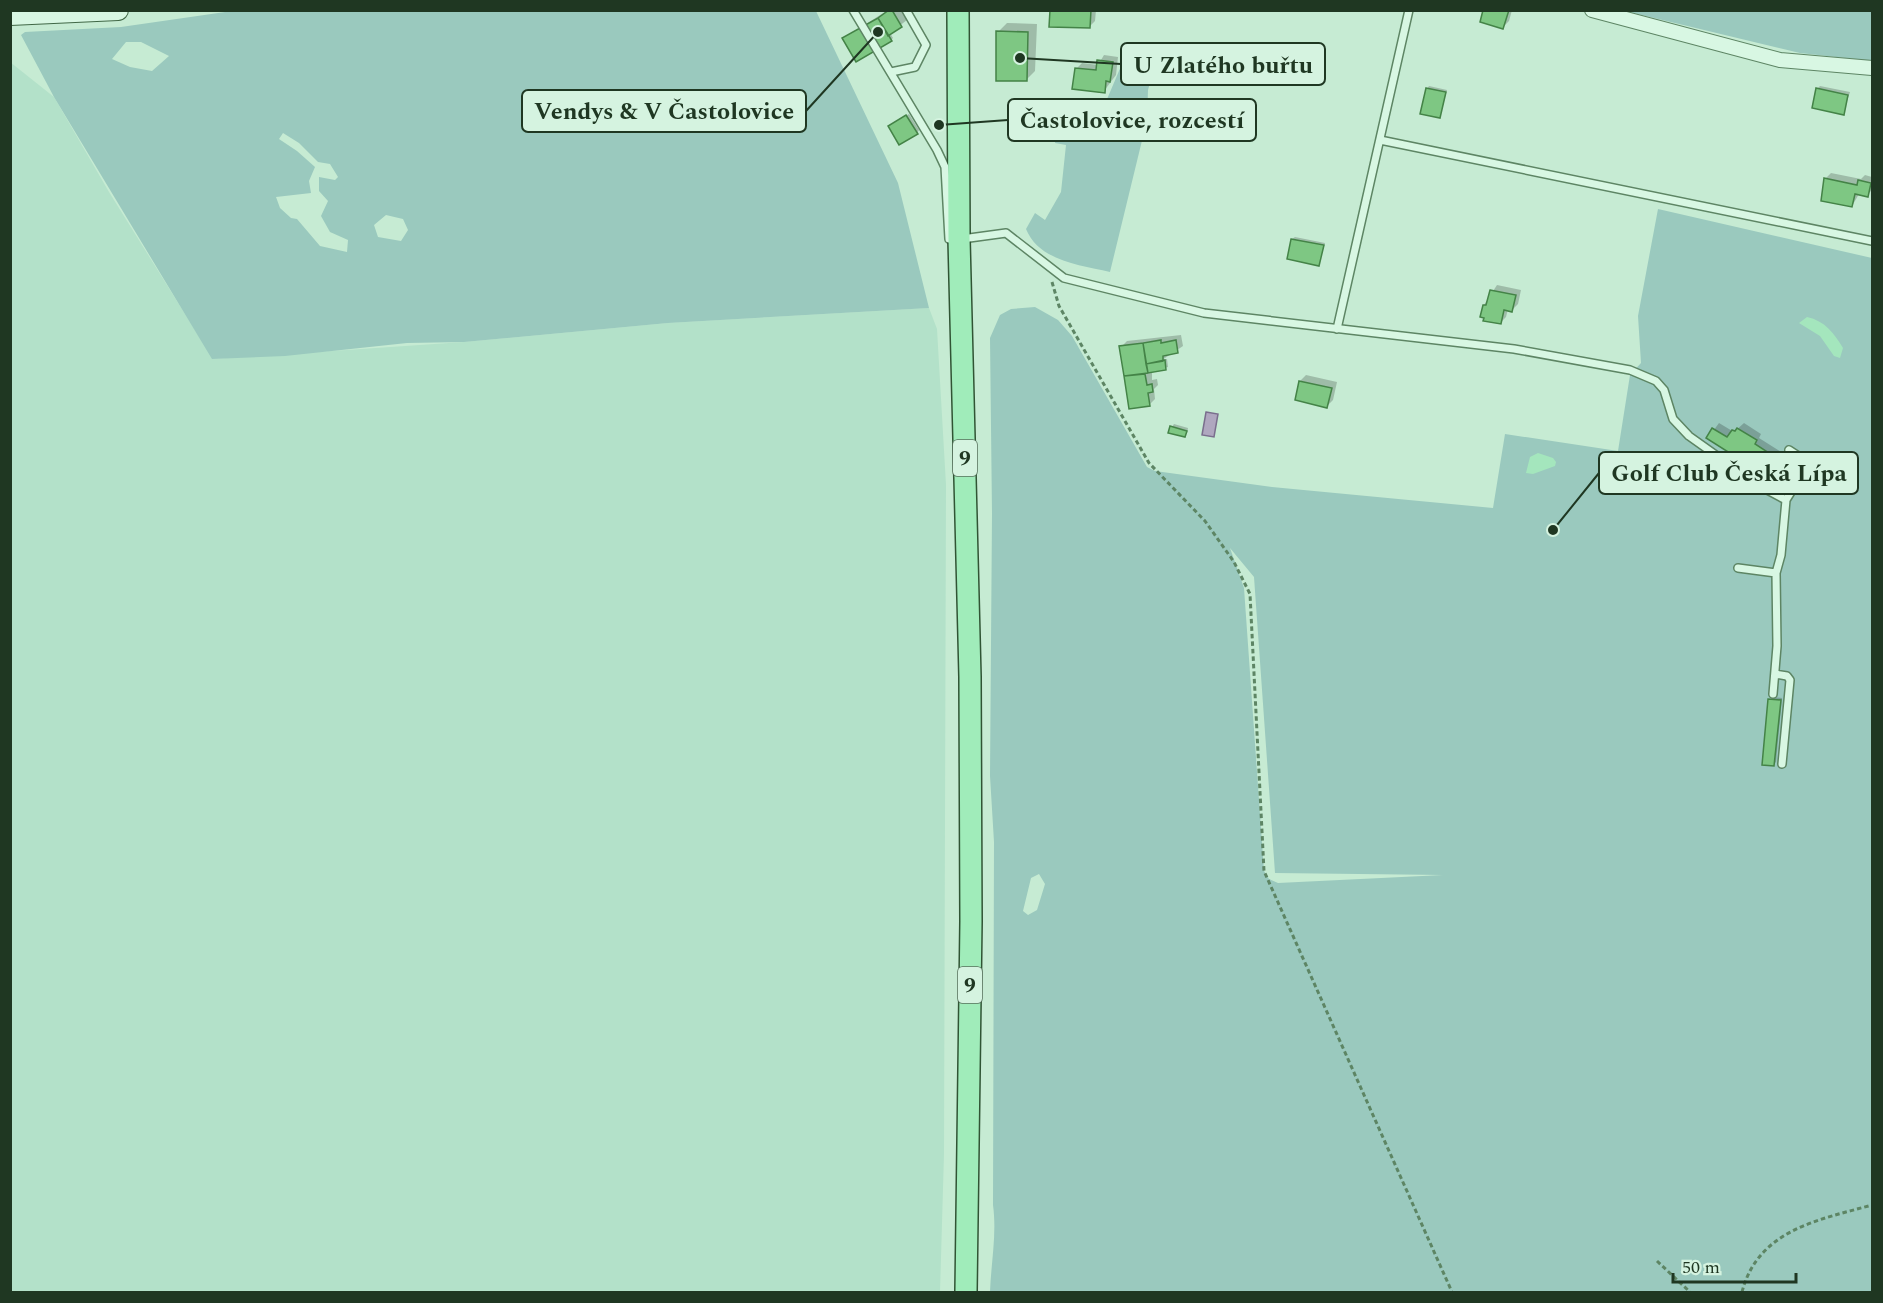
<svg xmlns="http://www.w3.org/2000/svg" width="1883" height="1303" font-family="Spectral,serif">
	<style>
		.farmland { fill: #b3e1c9 }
		.green { fill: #9ac9be; fill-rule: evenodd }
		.sand { fill: #a4e6bd }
		.water { fill: #afa7bf; stroke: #7a6e8d; stroke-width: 1.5 }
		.shadow { fill: #0003 }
		.building { fill: #7ec783; stroke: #448347; stroke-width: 1.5 }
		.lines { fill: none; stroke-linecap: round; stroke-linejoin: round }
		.lane-casing { stroke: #5d8564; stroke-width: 10 }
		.street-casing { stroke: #5d8564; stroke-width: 16 }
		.secondary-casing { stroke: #406746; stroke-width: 22 }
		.primary-casing { stroke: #305434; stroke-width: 24 }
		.path { stroke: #5d8564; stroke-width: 3; stroke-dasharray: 4.5 3; stroke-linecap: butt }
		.lane { stroke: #d8f7e3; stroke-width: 7 }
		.street { stroke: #d8f7e3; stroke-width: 14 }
		.secondary { stroke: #d8f7e3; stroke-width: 20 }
		.primary { stroke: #a0ecba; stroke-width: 21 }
		.labels { text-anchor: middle; stroke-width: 5; stroke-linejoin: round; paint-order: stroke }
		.shield { fill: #d5f3e0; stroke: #566f5b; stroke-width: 1.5 }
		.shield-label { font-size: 21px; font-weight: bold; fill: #1f3722 }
		.leader { fill: none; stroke: #1f3722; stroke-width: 2 }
		.callout-dot { fill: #1f3722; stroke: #d5f3e0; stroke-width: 2 }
		.callout { fill: #d5f3e0; stroke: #1f3722; stroke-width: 2 }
		.callout-label { font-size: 24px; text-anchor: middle; font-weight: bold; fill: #1f3722 }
	</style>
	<rect width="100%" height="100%" fill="#c6ebd3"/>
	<!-- farmland -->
	<path class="farmland" d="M10 62 54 97 109 192 213 359 464 342 668 323 929 308 937 329 946 485 944 1154 940 1292H11Z"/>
	<!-- green -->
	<path class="green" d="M239 10 816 11 898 183 929 308 668 323 464 342 407 343 285 356 212 359 54 97 21 35 25 32 121 27ZM126 42H141L169 56 152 71 130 67 112 59ZM283 133 299 143 318 162 330 164 338 177 335 180 319 177V191L328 201 321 216 330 232 348 240 347 252 320 246 297 219 291 218 280 208 276 197 311 193 309 181 315 167 297 151 279 139ZM386 215 403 219 408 230 401 241 378 237 374 225Z
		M1625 11H1872V61L1800 53Z
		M1127 52 1157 57 1148 90 1147 120 1110 272C1080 265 1039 261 1026 229L1035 213 1045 220 1061 192 1066 145 1055 143 1061 106 1102 111Z
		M1658 209 1872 258V1292H990C991 1263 997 1234 993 1205L994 842 990 776 992 513 990 338 1000 315 1011 309 1035 307 1058 320 1072 336 1147 467 1155 471 1272 487 1493 508 1505 434 1618 451 1630 375 1641 363 1638 316ZM1230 548 1254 577 1275 873 1443 875 1278 883 1269 879 1264 871 1244 588ZM1039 874 1045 884 1037 910 1028 915 1023 911 1031 878Z"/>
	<!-- sand -->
	<path class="sand" d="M1807 317C1825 321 1834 333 1843 348L1840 358 1834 356 1820 336 1799 323Z
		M1538 453 1553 458 1556 462 1555 466 1533 474 1526 473 1530 457Z"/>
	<!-- water -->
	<path class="water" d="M1206 412 1218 414 1214 437 1202 435Z"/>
	<!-- shadow -->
	<path class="shadow" d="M888 10H901L907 20 890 33 893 38 891 40 847 36Z
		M1051 10H1096L1095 21 1089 27Z
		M1485 10H1512L1509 21 1503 27Z
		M1007 23 1037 24 1035 71 1026 80 998 32Z
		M1104 55 1118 57 1116 75 1104 91 1076 69 1082 63 1098 65Z
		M1429 86 1447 90 1440 117 1427 89Z
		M1820 86 1850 92 1843 113 1817 89Z
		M909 114 919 130 917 133 892 124Z
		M1831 173 1861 179 1865 175 1872 177V190L1867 195 1859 194 1852 206 1826 178Z
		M1295 237 1325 243 1319 264 1292 239Z
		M1497 285 1521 290 1518 304 1512 310 1508 309 1506 317 1500 323 1484 305Z
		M1181 335 1183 346 1162 360 1167 359 1168 367 1152 371V380L1157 379 1158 385 1154 389 1155 399 1149 405 1130 408 1121 347 1127 341Z
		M1306 375 1337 382 1333 400 1327 406 1296 399 1300 381Z
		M1719 423 1734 432 1744 423 1761 434 1759 438 1802 465 1791 481 1786 487 1708 438Z
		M1174 424 1188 428 1187 433 1184 435 1172 427Z
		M1772 697 1782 698 1776 762 1773 765 1770 700Z"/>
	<!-- building -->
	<path class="building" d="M889 10H892L902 27 888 36 878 18Z
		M1050 10H1091L1090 28 1049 27Z
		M1483 10H1509L1503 29 1480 22Z
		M878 18 892 41 856 62 842 38Z
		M996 31 1028 32 1027 81H996Z
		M1097 60 1113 62 1110 82 1106 81 1105 93 1072 89 1075 68 1096 70Z
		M1426 88 1446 92 1440 118 1420 114Z
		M1816 88 1848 95 1844 115 1812 108Z
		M906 115 918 134 899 145 888 126Z
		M1824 178 1857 185 1858 180 1871 183 1868 197 1855 194 1852 207 1821 201Z
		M1291 239 1324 245 1319 266 1287 259Z
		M1490 290 1516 295 1512 312 1504 310 1501 324 1483 321 1484 318 1480 317 1483 305H1486Z
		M1161 340V343L1176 340 1178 353 1163 356V361L1146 364 1143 343Z
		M1143 343 1148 373 1124 376 1119 346Z
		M1165 360 1166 370 1148 373 1146 364Z
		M1145 374 1147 385 1152 384 1153 392 1148 393 1150 406 1129 409 1124 376Z
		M1299 381 1332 388 1327 408 1295 400Z
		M1170 426 1187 431 1185 437 1168 433Z
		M1712 428 1727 437 1732 430 1735 431 1737 428 1757 440 1755 444 1797 471 1786 489 1781 486 1778 490 1749 472 1752 467 1706 438Z
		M1768 699 1781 700 1774 766 1762 765Z"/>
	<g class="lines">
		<defs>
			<path id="lane" d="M853 10 937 150 945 167 949 239
				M891 72 915 67 926 45 906 10
				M1380 140 1872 241
				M962 239 1006 233 1064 278 1204 313 1514 349 1630 370 1656 381 1664 390 1673 419 1689 436 1758 485 1786 500
				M1337 329 1409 10
				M1738 568 1776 573
				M1775 674 1787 676 1790 680 1782 764
				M1773 694 1777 646 1776 573 1781 555 1786 500 1809 463 1789 450"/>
			<path id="street" d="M1592 10 1780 60 1872 68"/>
			<path id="secondary" d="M10 15 118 10"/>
			<path id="primary" d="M958 10 959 239 970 677 971 921 966 1292"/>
		</defs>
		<!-- lane casing -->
		<use href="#lane" class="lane-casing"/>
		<!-- street casing -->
		<use href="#street" class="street-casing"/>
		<!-- secondary casing -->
		<use href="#secondary" class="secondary-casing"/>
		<!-- primary casing -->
		<use href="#primary" class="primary-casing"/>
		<!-- path -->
		<path class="path" d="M1052 282 1059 306 1149 463 1205 521 1234 562 1250 594 1264 871 1452 1292
			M1657 1261 1690 1292
			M1742 1292C1758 1230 1818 1220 1872 1205"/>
		<!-- lane -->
		<use href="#lane" class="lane"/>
		<!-- street -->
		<use href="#street" class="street"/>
		<!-- secondary -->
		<use href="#secondary" class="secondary"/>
		<!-- primary -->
		<use href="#primary" class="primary"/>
	</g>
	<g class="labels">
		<!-- shield labels -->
		<g class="shield">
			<rect x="953" y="440" width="24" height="36" rx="4.5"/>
			<rect x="958" y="967" width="24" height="36" rx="4.5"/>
		</g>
		<g class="shield-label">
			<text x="965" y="465">9</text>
			<text x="970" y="992">9</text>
		</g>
	</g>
	<!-- callouts -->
	<path class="leader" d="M1020 58L1121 64M878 32L806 111M939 125L1008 120M1553 530L1599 473"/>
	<g class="callout-dot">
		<circle cx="1020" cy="58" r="6"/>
		<circle cx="878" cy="32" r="6"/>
		<circle cx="939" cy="125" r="6"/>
		<circle cx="1553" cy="530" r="6"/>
	</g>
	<g class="callout">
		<rect x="1121" y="43" width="204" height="42" rx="6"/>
		<rect x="522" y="90" width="284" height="42" rx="6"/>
		<rect x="1008" y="99" width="248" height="42" rx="6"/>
		<rect x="1599" y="452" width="259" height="42" rx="6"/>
	</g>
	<g class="callout-label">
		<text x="1223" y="73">U Zlatého buřtu</text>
		<text x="664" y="119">Vendys &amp; V Častolovice</text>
		<text x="1132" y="128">Častolovice, rozcestí</text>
		<text x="1729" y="481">Golf Club Česká Lípa</text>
	</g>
	<!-- border -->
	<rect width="1883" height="1303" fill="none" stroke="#1f3722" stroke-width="24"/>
	<!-- scale -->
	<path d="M1673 1273v9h123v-9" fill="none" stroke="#1f3722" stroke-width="3"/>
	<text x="1682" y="1273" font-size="18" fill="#1f3722" stroke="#d5f3e0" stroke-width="4.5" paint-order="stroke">50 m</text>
</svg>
